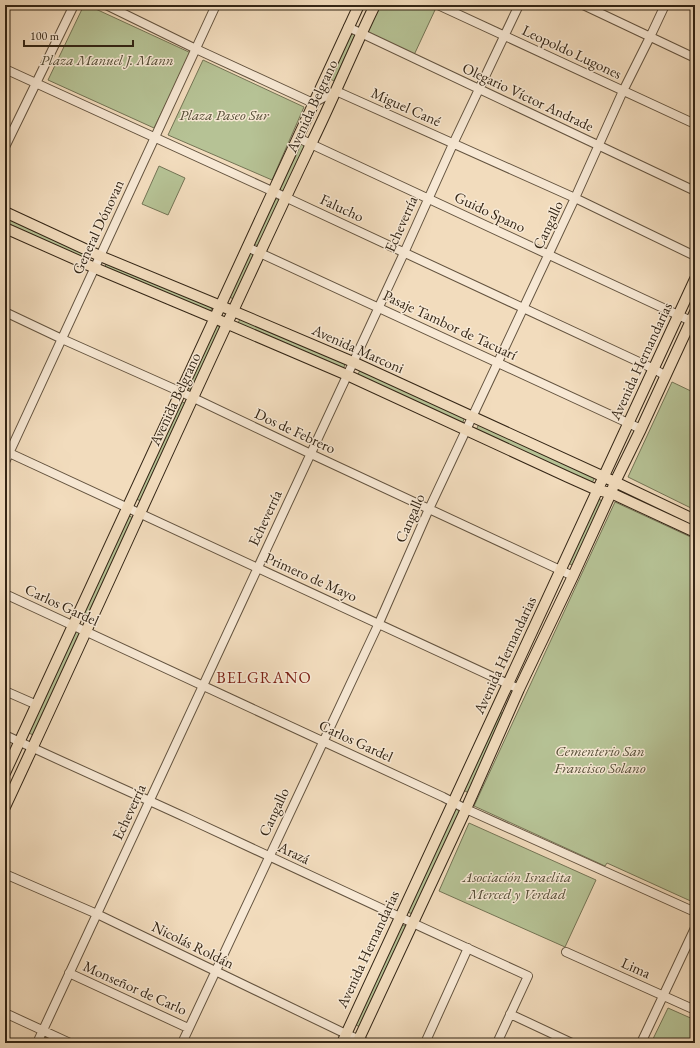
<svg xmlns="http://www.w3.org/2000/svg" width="700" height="1048" font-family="'EB Garamond',serif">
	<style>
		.green { fill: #b6c295; stroke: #747455 }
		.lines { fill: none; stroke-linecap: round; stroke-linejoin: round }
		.minor-casing { stroke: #63533f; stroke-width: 10 }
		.major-casing { stroke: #332515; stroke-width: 12 }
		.minor { stroke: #f7e8d4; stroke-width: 8 }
		.major { stroke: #f2dcbd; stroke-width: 10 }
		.labels { text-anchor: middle; stroke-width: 3; stroke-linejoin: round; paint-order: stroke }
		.street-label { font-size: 15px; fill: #332515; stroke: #f7e8d4 }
		.park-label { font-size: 15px; font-style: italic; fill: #544c35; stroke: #f7e8d4 }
		.neighbourhood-label { font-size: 16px; letter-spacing: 1px; fill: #7a1f14; stroke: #f7e8d4 }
	</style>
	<rect width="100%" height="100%" fill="#f2dcbd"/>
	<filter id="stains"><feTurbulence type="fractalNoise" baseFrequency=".005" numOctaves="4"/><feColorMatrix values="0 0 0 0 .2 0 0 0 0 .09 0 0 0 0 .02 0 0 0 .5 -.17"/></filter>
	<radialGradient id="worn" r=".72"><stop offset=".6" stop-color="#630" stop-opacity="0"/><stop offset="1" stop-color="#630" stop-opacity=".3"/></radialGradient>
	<!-- green -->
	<path class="green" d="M84 5H87L191 53 154 128 48 80Z
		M379 5H424L435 10 414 55 366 32Z
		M349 33 355 35 334 81 328 78Z
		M203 60 304 107 272 180 168 135Z
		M301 143 306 146 285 192 279 189Z
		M159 166 185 178 168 215 142 204Z
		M274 198 280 200 259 246 253 244Z
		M5 216 91 256 89 261 5 222Z
		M250 251 256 254 234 299 229 297Z
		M107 262 212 307 210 314 104 269Z
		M240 319 345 364 343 370 237 325Z
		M216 325 221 327 192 390 187 388Z
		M360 370 465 417 462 424 357 377Z
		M672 382 695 393V510L628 477Z
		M181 401 186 404 141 501 136 499Z
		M479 424 595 477 592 483 476 430Z
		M597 498 604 502 574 566 566 562Z
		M615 502 695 539V903L607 863 605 866 474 806Z
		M128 515 133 518 86 620 81 617Z
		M76 631 80 633 33 735 29 733Z
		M500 712 505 715 469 793 463 790Z
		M455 809 461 811 414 915 408 912Z
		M469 823 596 880 565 947 439 891Z
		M401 924 407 927 360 1027 354 1024Z
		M668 1008 695 1020V1043H651Z"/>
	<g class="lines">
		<defs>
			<path id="minor" d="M106 5 196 49 313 103 336 91 575 198 695 256
				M438 5 695 124
				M583 5 695 58
				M348 27 695 191
				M5 69 285 197 654 369 666 376
				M298 138 691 321
				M5 147 74 5
				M247 247 641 429
				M5 312 62 339 181 392 311 454 573 576
				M5 451 519 689
				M5 462 216 5
				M5 594 443 797 466 809 695 912
				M5 691 37 705
				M5 735C65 763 126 790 187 818 300 871 414 924 528 976L497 1043
				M5 874 97 914 346 1034 367 1043
				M566 952 695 1010
				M69 973 188 1028
				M5 1013 70 1043
				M510 1014 572 1043
				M37 1043 404 253 453 144 519 5
				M182 1043 379 623 429 509 575 198 623 91 650 37 665 5
				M425 1043 468 948
				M641 1043 695 928"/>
			<path id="major" d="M5 212 100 256 233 311 353 362 615 482 695 520
				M5 228 95 268 214 318 347 375 568 477 597 490 611 493 695 532
				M5 773 359 5
				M5 807C108 586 207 363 312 142 334 97 353 50 375 5
				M342 1043 695 279
				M357 1043 466 809 519 689 573 576 611 493 615 482 641 429 695 312"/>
		</defs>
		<!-- minor casing -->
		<use href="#minor" class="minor-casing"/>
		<!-- major casing -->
		<use href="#major" class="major-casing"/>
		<!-- minor -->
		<use href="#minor" class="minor"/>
		<!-- major -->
		<use href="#major" class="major"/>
	</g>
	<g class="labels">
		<!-- street labels -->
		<g class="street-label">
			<text transform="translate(572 52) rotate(25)" y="5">Leopoldo Lugones</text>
			<text transform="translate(528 97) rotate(25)" y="5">Olegario Víctor Andrade</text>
			<text transform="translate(312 106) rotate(-65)" y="5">Avenida Belgrano</text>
			<text transform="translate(406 107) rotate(24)" y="5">Miguel Cané</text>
			<text transform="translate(342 208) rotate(25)" y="5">Falucho</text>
			<text transform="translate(490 212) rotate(25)" y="5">Guido Spano</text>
			<text transform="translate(401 224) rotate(-66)" y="5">Echeverría</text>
			<text transform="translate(548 225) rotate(-65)" y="5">Cangallo</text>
			<text transform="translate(98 227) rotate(-65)" y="5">General Dónovan</text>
			<text transform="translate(450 325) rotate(25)" y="5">Pasaje Tambor de Tacuarí</text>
			<text transform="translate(358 349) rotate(24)" y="5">Avenida Marconi</text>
			<text transform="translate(641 361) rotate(-65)" y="5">Avenida Hernandarias</text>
			<text transform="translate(175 399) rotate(-65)" y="5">Avenida Belgrano</text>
			<text transform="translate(295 431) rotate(25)" y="5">Dos de Febrero</text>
			<text transform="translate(265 518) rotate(-65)" y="5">Echeverría</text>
			<text transform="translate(410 518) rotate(-66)" y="5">Cangallo</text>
			<text transform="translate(311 577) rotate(24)" y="5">Primero de Mayo</text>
			<text transform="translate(62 605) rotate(25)" y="5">Carlos Gardel</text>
			<text transform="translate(505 655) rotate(-65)" y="5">Avenida Hernandarias</text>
			<text transform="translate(356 741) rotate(25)" y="5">Carlos Gardel</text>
			<text transform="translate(129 812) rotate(-65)" y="5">Echeverría</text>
			<text transform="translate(274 812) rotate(-65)" y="5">Cangallo</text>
			<text transform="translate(294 853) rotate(25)" y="5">Arazá</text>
			<text transform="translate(193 945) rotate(26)" y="5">Nicolás Roldán</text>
			<text transform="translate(368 949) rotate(-65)" y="5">Avenida Hernandarias</text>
			<text transform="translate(636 968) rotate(24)" y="5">Lima</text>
			<text transform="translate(135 988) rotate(24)" y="5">Monseñor de Carlo</text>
		</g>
		<!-- park labels -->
		<g class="park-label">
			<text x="107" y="65">Plaza Manuel J. Mann</text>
			<text x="224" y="120">Plaza Paseo Sur</text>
			<text x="600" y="756">Cementerio San<tspan x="600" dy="17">Francisco Solano</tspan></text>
			<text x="517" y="882">Asociación Israelita<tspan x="517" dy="17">Merced y Verdad</tspan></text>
		</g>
		<!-- neighbourhood labels -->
		<g class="neighbourhood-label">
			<text x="264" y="683">BELGRANO</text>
		</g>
	</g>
	<!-- margin -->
	<rect width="700" height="1048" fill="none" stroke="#f2dcbd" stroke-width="20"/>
	<rect x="6" y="6" width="688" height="1036" fill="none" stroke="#332515" stroke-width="2"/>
	<rect x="10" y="10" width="680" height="1028" fill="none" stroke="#332515"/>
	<!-- scale -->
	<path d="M24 40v6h109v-6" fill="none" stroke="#332515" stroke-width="2"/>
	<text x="30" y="40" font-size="12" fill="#332515" stroke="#f7e8d4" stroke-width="3" paint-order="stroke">100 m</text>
	<rect width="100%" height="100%" filter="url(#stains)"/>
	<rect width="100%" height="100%" fill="url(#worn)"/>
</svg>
